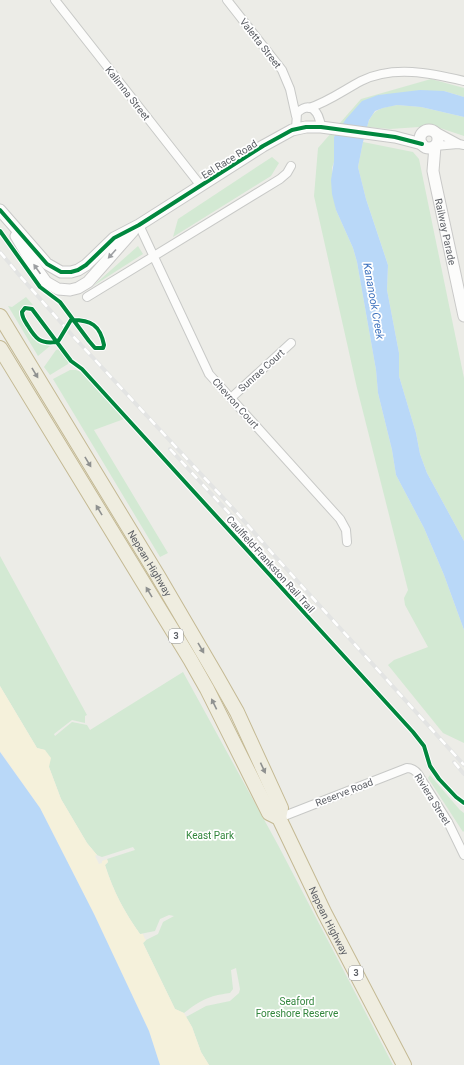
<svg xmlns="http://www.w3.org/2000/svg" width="464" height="1065" font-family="Roboto,sans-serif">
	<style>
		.green { fill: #d3e9d3 }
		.sand { fill: #f5f1db }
		.water { fill: #b9d8f8 }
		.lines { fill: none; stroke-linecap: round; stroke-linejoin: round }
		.street-casing { stroke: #c8c9c7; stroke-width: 10 }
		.secondary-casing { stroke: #c9c9c8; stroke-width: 13 }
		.highway-casing { stroke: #c4b993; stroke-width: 16 }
		.street { stroke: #fcfcfb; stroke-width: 8 }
		.secondary { stroke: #fcfcfb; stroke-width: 11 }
		.highway { stroke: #efede0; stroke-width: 14 }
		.rail-casing { stroke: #e3e4e3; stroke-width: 4 }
		.rail { stroke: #fff; stroke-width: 2.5; stroke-dasharray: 8; stroke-linecap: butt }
		.cycleway-casing { stroke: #fff; stroke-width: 6 }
		.cycleway { stroke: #00873e; stroke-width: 4 }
		.oneway { fill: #9c9ea1 }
		.oneway2 { fill: #8f9190 }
		.labels { text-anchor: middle; stroke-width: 3.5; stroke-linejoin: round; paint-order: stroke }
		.shield { fill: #fff; stroke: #8d8f93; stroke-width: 1 }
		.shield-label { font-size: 9px; font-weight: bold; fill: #5c5f65 }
		.street-label { font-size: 10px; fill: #5c5f65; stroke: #fff }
		.park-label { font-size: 10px; fill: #32863c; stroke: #fff }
		.water-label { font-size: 11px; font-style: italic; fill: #3f73be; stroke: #fff }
	</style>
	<rect width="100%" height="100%" fill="#ecece7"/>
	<!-- green -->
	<path class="green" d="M431 79 464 88V97L444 91 378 95 334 137V162L332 168 336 210 353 248 357 262 376 370 378 393 392 450 396 475 424 528 444 575 464 630V743L443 733 388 665 394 660 428 647 405 605 404 598 408 590 357 388 314 196 318 148 361 99Z
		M397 105 421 107 464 117V136L434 126 390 129 367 127C372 109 380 108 397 105Z
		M363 142 413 152 419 159 464 378V541L427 473 420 454 416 433 399 376V353L387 290 388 265 366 199 358 167Z
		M272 157 279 163 271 176 173 237 178 219Z
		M138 246 143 254 93 286Z
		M26 297 33 305C24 305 18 308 20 318 29 333 32 343 50 346L38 356 8 306 12 307Z
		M60 349 69 362 68 364 50 375 44 367 56 350Z
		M70 370H76L84 373 124 419 94 430 168 553 160 557 53 379Z
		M0 556 87 715 85 716V723L72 720 54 734 55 736 72 722 87 725 90 730 183 672 278 845 393 1065H209L201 1052 192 1027 186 1017 206 1006 230 1001 239 993 240 989 236 968 231 970 233 989 230 993C208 996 201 1000 184 1013L175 1009 143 943 146 940 158 934 163 922 174 916 169 915 160 919 155 931 140 934C125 913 113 891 105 865L108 862 107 859 135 850 133 847 102 857 97 855 87 843 61 799 49 767 45 750 37 748 0 686Z
		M430 775 460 810 464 813V831L463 832 428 778Z"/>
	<!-- sand -->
	<path class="sand" d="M0 686 37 748 45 750 51 758 49 767 61 799 87 843 97 855 95 856 99 864 102 863V861L107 859 108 862 105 865C113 891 125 913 140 934H143L145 939 146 940 143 943 175 1009 184 1013 192 1027 201 1052 209 1065H160L149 1031 94 914 40 808 0 751Z"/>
	<!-- water -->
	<path class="water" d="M420 90 444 91 464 97V117L421 107 397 105 383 108 375 111 369 120 363 142 358 167 366 199 388 265 387 290 399 353V376L416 433 420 454 427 473 464 541V630L444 575 424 528 396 475 392 450 378 393 376 370 357 262 353 248 336 210 332 194 331 180 334 161V137L346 119 362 101 378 95Z
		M0 752 40 808 94 914 149 1031 160 1065H0Z"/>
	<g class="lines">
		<defs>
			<path id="street" d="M55 0 201 186
				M227 0 282 70 290 89 296 116
				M309 108C328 102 344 90 361 81 393 65 431 73 464 81
				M296 129 297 113C311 100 319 112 321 127
				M433 130 459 144 464 145
				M435 146 458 144
				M139 225 209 374 340 519 346 530 347 542
				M87 297 280 179 287 173 291 166
				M231 398 291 343
				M279 818 407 768C412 768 415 770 418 774L448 822 464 855"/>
			<g id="secondary">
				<circle cx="429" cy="139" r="9"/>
				<path id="s1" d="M435 146 433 171 435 181 464 316"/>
				<path d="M0 210 47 264 61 272H71L78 270 86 265 114 238 139 225 263 146 292 130 306 127H321L395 137 422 144"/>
				<path d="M16 236 31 261 46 282 58 289 70 290 78 288 88 282 133 231"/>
			</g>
			<g id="highway">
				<path id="s2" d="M0 316 158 576 216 675 237 712 281 808 279 818"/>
				<path id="s3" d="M0 348 190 659 207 689 269 813 279 818 324 912 404 1065"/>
			</g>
		</defs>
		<!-- street casing -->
		<use href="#street" class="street-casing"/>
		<!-- secondary casing -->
		<use href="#secondary" class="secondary-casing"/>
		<!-- highway casing -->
		<use href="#highway" class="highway-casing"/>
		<!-- street -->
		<use href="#street" class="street"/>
		<!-- secondary -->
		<use href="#secondary" class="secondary"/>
		<!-- highway -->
		<use href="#highway" class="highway"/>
		<defs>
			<path id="rail" d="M0 252 20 276 72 335 238 514 272 553 464 765
				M170 449 250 536
				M454 762 464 774"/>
		</defs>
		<!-- rail casing -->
		<use href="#rail" class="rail-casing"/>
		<!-- rail -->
		<use href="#rail" class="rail"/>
		<defs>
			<path id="cycleway" d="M0 210 47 264 61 272H71L78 270 86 265 114 238 139 225 263 146 292 130 306 127H321L395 137 422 144
				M0 231 40 287 60 302 89 341 95 348H103L104 345C100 325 91 320 72 320H71L59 340 56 342C40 344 36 339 28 326 25 321 22 318 22 312L25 308 32 309 71 361 82 369 413 732 424 746 430 766 439 779 456 797 464 803"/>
		</defs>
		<!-- cycleway casing -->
		<use href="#cycleway" class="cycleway-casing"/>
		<!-- cycleway -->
		<use href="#cycleway" class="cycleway"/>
	</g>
	<!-- one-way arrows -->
	<defs><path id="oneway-solid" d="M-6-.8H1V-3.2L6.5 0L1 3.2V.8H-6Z"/></defs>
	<g class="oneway">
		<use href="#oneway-solid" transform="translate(112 254) rotate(132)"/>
		<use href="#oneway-solid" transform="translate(37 269) rotate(-125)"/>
	</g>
	<g class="oneway2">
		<use href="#oneway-solid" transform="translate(35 373) rotate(59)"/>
		<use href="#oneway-solid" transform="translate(88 462) rotate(59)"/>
		<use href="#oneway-solid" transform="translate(99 510) rotate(-121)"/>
		<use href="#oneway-solid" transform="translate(149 592) rotate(-121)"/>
		<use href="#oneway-solid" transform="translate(201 648) rotate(60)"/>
		<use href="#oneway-solid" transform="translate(214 704) rotate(-116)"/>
		<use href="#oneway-solid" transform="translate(263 768) rotate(65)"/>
	</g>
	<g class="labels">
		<!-- shield labels -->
		<g class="shield">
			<rect x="169" y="629" width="14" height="14" rx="3"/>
			<rect x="349" y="966" width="14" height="14" rx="3"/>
		</g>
		<g class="shield-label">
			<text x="176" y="639">3</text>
			<text x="356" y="976">3</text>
		</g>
		<!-- street labels -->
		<g class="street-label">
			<text transform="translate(261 43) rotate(52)" y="4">Valetta Street</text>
			<text transform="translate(128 93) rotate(52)" y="4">Kalimna Street</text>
			<text transform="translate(229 159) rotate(-32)" y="4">Eel Race Road</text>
			<text dy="4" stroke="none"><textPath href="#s1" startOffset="87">Railway Parade</textPath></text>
			<text transform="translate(261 370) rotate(-42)" y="4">Sunrae Court</text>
			<text transform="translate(236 403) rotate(48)" y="4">Chevron Court</text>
			<text dy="4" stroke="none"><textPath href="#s2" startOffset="289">Nepean Highway</textPath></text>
			<text transform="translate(271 564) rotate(48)" y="4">Caulfield-Frankston Rail Trail</text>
			<text transform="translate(344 792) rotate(-21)" y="4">Reserve Road</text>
			<text transform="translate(433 799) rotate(58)" y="4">Riviera Street</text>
			<text dy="4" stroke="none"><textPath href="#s3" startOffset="663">Nepean Highway</textPath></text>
		</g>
		<!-- park labels -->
		<g class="park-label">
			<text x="210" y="839">Keast Park</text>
			<text x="297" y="1005">Seaford<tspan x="297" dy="12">Foreshore Reserve</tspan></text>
		</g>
		<!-- water labels -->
		<g class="water-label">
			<text transform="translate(374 301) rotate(80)" y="4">Kananook Creek</text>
		</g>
	</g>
</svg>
